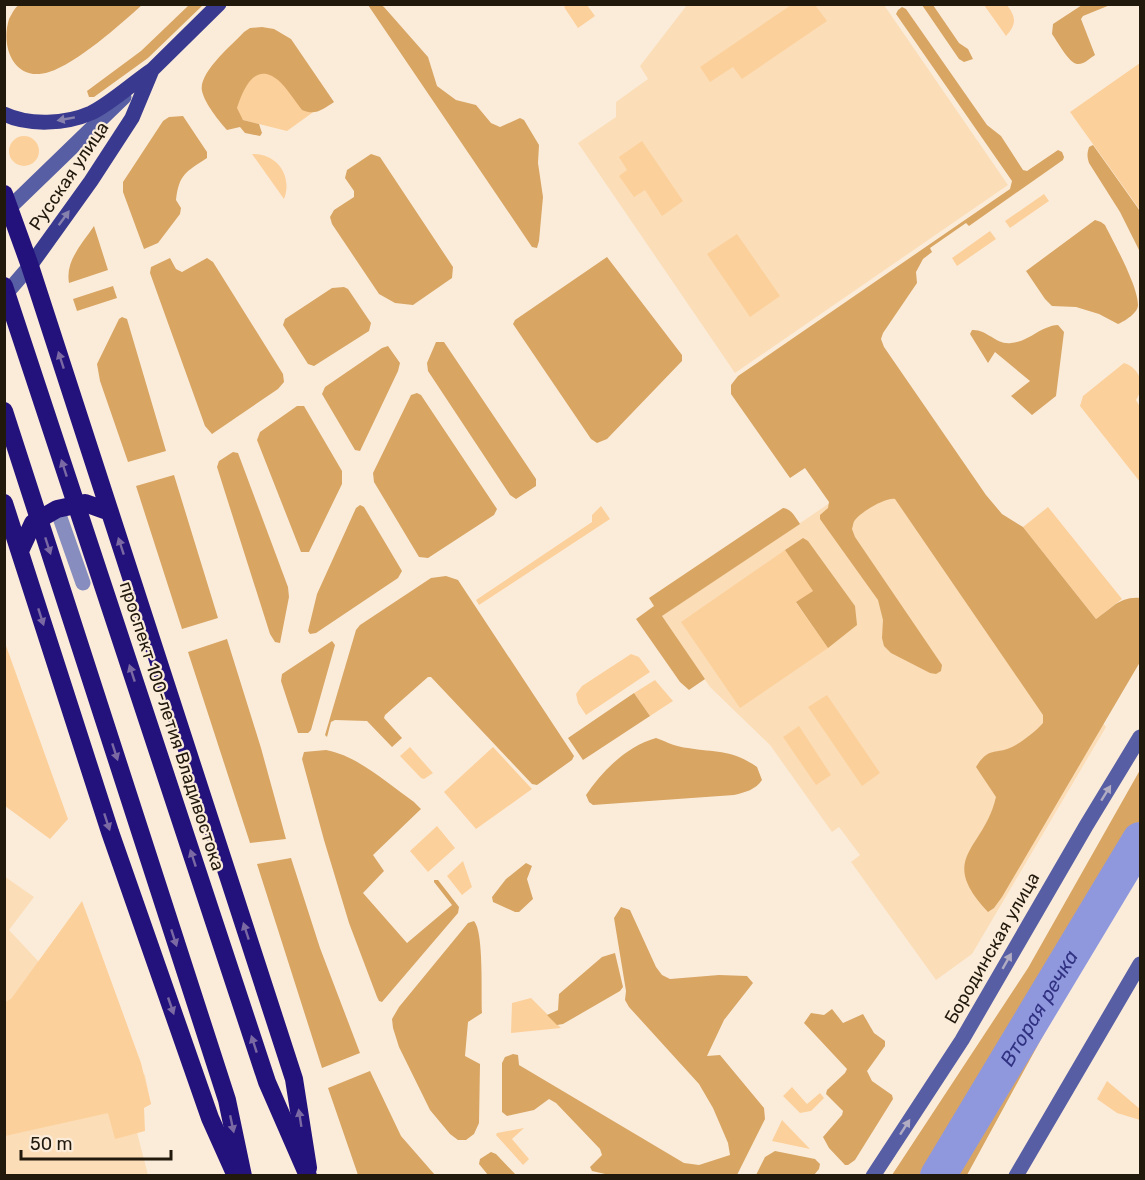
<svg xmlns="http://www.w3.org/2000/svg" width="1145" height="1180" font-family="Rubik,sans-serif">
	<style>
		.built { fill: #fbddb7 }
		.green { fill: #fcd09b }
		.forest { fill: #d8a563 }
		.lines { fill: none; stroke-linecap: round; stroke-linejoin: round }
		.river { stroke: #8f98dd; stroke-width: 36 }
		.street { stroke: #878ebf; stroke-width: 15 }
		.secondary { stroke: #575ea4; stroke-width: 15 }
		.primary { stroke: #393a8f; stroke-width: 15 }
		.highway { stroke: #24127c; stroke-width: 18 }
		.highway-bridge { stroke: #24127c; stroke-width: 18 }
		.oneway { fill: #8781ad }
		.oneway2 { fill: #7a69a2 }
		.oneway3 { fill: #b1acc2 }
		.labels { text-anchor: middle; stroke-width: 4.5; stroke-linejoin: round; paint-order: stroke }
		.street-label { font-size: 18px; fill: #22190d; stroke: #fbecda }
		.water-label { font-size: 20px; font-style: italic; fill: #313182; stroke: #fbecda }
	</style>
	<rect width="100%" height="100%" fill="#fbecda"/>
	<!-- built -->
	<path class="built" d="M687 5H884L1008 185 735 373 578 143 616 117V102L648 79 640 66Z
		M907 451 1106 727 972 954 936 980 851 862 860 855 839 827 832 832 770 745 710 687 662 616Z
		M4 876 34 897 9 930 145 1075 151 1104 132 1113 148 1175H5Z"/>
	<!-- green -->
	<path class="green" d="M568 4 587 5 595 16 578 28 564 7Z
		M791 5H815L827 21 742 79 733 67 710 82 700 67Z
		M984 5H1007C1016 17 1017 24 1006 36Z
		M290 42 330 100 287 131 243 120 222 89Z
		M1140 63V210L1070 112Z
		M9 151a15 15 0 1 1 30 0a15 15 0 1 1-30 0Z
		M642 141 683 201 662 216 645 190 634 197 619 176 627 170 619 157Z
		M252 154C277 153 293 176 284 199Z
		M1044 194 1049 201 1010 228 1005 221Z
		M990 231 996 239 957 266 952 258Z
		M737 234 780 296 750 317 707 254Z
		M1124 363C1141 368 1145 387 1136 400L1140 407V482L1080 406 1083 396Z
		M601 506 610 519 479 605 476 600 592 522V515Z
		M1048 507 1122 599 1096 619 1023 527Z
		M785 550 813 591 796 603 828 648 740 708 681 622Z
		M4 640 68 819 50 839 5 806Z
		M631 654 639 657 650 672 586 715 578 703 576 694 582 686Z
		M655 680 673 701 650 716 634 693Z
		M827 695 880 773 862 786 808 707Z
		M799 726 831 775 816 785 783 737Z
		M410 747 433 773 424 779 421 778 400 756Z
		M493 747 532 789 476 829 444 792Z
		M437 826 455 848 428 872 410 851Z
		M463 861 472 887 462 895 447 876Z
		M82 901 141 1063 151 1104 144 1108 145 1131 115 1139 108 1113 5 1136V1002L11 999Z
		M531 998 561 1028 511 1033 512 1003Z
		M1107 1081 1140 1109V1120L1117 1113 1097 1099Z
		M792 1087 807 1104 820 1093 824 1098 811 1111 800 1113 783 1096Z
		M782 1120 810 1149 772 1141Z
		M524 1128 512 1139 529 1159 523 1165 496 1135 497 1133Z"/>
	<!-- forest -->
	<path class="forest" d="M19 5V4L142 5C121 24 76 64 49 72 15 83 0 48 9 19 12 14 14 8 19 5Z
		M189 5H203L148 58 94 97H89L87 91 141 51Z
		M368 5H381L384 7 428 57 437 86 456 100 476 105 491 123 500 127 520 118 524 120 539 145 538 163 543 197 539 241 537 248 532 247Z
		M922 5H933L959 43 968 49 973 59 964 62 959 59Z
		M1082 5H1110L1083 16 1081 19 1095 55C1090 58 1084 65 1077 64 1069 63 1057 41 1052 34L1053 24Z
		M902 7 906 9 987 125 1001 136 1023 170 1027 171 1058 150 1062 152 1064 157 1063 160 969 226 966 223 930 248 932 252 923 259 916 272 917 283 883 333 881 339 884 347 986 495 1002 514 1023 527 1096 619C1111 609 1120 596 1140 598V662L1002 897 994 908 988 912C936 857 984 850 996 797L976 767C989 746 995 755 1012 747 1022 742 1035 732 1043 723V715L895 499C886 497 861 512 855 520 853 522 853 526 852 529L855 537 942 665 941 671 936 674 930 673 891 653 884 646 882 638 883 620 878 600 820 519V515L828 508 829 502 805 468 790 478 731 394V385L738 376 1010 189 1012 181 896 14 898 10Z
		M262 27 274 29 291 39 334 102C323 109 316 116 302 110 295 101 287 88 278 80 254 61 243 90 237 108L243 120 259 124 262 133 260 136 245 133 240 127 227 130C219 121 205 104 202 91 198 73 232 45 244 32L250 28Z
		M183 116 207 152V158C186 172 179 174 176 200L181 208 180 214 158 243 144 249 123 192V182L163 121 169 117Z
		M1093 145 1140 211V252L1120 212 1089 163C1087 157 1087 153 1089 147Z
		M371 154 380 157 453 267 452 278 413 305 395 303 379 294 332 224 330 217 334 210 354 197V191L345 178 347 170Z
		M1095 220 1101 222 1105 225C1114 243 1138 286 1138 305 1138 313 1125 321 1118 324L1099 314 1076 307 1052 306 1045 299 1026 271Z
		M94 226 108 270 69 283C65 261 82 244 94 226Z
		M607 257 682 355V361L607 439 597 443 591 439 513 324 515 320Z
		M170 258 176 269 182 272 207 258 213 262 283 374 284 382 278 389 212 434 205 426 150 273 151 267Z
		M113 286 117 298 77 311 73 299Z
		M344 287 348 289 371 323 369 331 314 366 308 364 283 325 285 319 332 288Z
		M122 317 127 319 166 451 128 462 100 381 97 364 119 319Z
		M1058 325 1064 332 1056 396 1032 415 1011 396 1030 381 995 352 988 363 970 334 972 330C987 329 996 345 1011 343 1029 342 1040 326 1058 325Z
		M436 342H444L536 479V486L516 499 510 495 428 371 427 363Z
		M388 346 400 363 398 371 360 451 355 450 322 394 325 387 382 348Z
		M417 393 421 395 497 509 494 515 428 558 419 557 374 482 373 473 411 395Z
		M297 406H304L342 471V484L309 552H301L257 440 260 432Z
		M233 452 238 453 288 587 289 597 280 643 275 642 270 634 217 467 219 461Z
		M174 475 218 618 182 629 136 486Z
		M360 505 364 507 402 571 398 578 316 633 310 634 308 631 317 594 356 508Z
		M783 508C792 509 795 517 800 524L662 616 705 679 689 690 680 682 636 619 654 606 649 598Z
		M803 538 808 541 855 606 857 625 828 648 796 602 813 591 785 550Z
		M446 576 458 580 574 756 572 760 537 785 532 784 431 677H428L385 715 384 718 402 738 392 747 367 721 335 720 331 722 327 737 325 735 356 630 360 625 431 578Z
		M227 639 261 748 286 839 250 843 188 652Z
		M332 641 335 645 311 730 308 733H298L281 681 282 674Z
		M634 693 650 716 583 760 568 738Z
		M656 738C667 742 676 747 688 748 717 753 731 749 757 767L762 780C755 790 746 792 734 795L593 805 589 802 586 795C602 771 627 746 656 738Z
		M326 750C358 756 387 783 414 802L421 809 373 855 384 871 363 893 407 943 452 905 434 882V880H438L459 907 458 913 382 1002 379 1001 377 997 349 923 324 840 302 759 304 752Z
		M1140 770V866L1045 1032 967 1175H892L1028 968Z
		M291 858 320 948 360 1053 322 1068 257 864Z
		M526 863 532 866 527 879 533 899 519 912H515L493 902 492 897 506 879Z
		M621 907 630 910 656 967 662 975 670 979 719 975 747 976 753 983 724 1020 707 1056 720 1055 764 1108 765 1119 737 1175 614 1176 592 1171 590 1167 602 1155 600 1149 556 1103 549 1099 534 1110 507 1116 502 1112V1063L505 1057 513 1054 518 1055 519 1065 684 1163 699 1165 730 1155 728 1143 713 1108 699 1084 629 1007 625 1000 626 991 614 918Z
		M474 921C484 932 481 995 482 1013L468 1022 465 1056 480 1064 479 1123 474 1134 466 1140H458L450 1134 430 1110 399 1047 393 1028 392 1019 399 1007 468 923Z
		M615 953 623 987 620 991 563 1024 557 1025 547 1015 558 1010 559 994 602 957Z
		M832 1009 843 1023 863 1014 874 1033 885 1041V1046L867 1071 872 1081 892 1095 893 1099 855 1160 848 1165H845L829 1148 823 1137 842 1115 843 1111 826 1094 827 1090 845 1073 847 1069 804 1023 811 1013 824 1015Z
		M370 1071 401 1136 435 1175H358L328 1088Z
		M775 1151 815 1159 820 1164 819 1169 814 1175H756L765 1157Z
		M491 1152 496 1154 516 1175H488L479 1164 480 1159Z"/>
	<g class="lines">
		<!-- river -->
		<path class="river" id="s1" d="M938 1176 1140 840"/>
		<!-- street -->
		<path class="street" d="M57 509 83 583"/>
		<!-- secondary -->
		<path class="secondary" d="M4 213 124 97
			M4 296 30 266
			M873 1176 962 1040 1086 826 1140 737
			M1016 1176 1140 964"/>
		<!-- primary -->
		<path class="primary" d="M4 114C29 126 66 124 91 113 110 104 134 82 152 70
			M30 266 91 181 132 118 152 70 219 4"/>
		<!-- highway -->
		<path class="highway" d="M4 194 30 266 294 1079 308 1168
			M4 503 110 832 210 1118 236 1176
			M20 551 33 523 57 509 85 503 110 512"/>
		<!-- highway-bridge -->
		<path class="highway-bridge" d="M4 286 267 1082 308 1176
			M4 411 227 1100 243 1176"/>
	</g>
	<!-- one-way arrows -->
	<defs><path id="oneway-solid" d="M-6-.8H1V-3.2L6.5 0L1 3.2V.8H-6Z" transform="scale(1.5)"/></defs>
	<g class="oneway">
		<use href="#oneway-solid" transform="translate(66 119) rotate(170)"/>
		<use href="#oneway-solid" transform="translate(64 218) rotate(-54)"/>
	</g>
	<g class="oneway2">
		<use href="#oneway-solid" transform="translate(61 360) rotate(-108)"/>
		<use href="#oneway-solid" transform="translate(64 468) rotate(-108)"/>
		<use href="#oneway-solid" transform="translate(48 546) rotate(72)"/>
		<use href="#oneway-solid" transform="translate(121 546) rotate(-108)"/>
		<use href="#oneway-solid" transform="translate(41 617) rotate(72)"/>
		<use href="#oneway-solid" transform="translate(132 673) rotate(-108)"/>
		<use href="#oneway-solid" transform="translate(115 752) rotate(72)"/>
		<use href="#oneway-solid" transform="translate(107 822) rotate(72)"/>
		<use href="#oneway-solid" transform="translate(193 858) rotate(-108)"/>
		<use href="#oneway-solid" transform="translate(246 931) rotate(-108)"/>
		<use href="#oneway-solid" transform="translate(174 938) rotate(72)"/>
		<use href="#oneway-solid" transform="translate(171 1006) rotate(71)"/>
		<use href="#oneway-solid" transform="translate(254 1044) rotate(-108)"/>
		<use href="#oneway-solid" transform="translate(300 1118) rotate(-99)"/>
		<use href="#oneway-solid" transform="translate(232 1124) rotate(78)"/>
	</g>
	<g class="oneway3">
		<use href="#oneway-solid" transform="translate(1106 793) rotate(-58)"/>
		<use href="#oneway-solid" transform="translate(1007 961) rotate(-60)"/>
		<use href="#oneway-solid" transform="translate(905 1127) rotate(-57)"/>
	</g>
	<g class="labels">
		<!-- street labels -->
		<g class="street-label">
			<text transform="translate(69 176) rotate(-56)" y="6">Русская улица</text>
			<text transform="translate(172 726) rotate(72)" y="6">проспект 100-летия Владивостока</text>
			<text transform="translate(992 948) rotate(-60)" y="6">Бородинская улица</text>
		</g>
		<!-- water labels -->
		<g class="water-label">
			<text dy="7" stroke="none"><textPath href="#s1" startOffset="196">Вторая речка</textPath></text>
		</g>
	</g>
	<!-- border -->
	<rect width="1145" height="1180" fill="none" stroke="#22190d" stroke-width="12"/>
	<!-- scale -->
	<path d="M21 1150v9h150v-9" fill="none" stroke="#22190d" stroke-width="3"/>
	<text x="30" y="1150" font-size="18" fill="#22190d" stroke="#fbecda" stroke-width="4.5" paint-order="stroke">50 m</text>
</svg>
